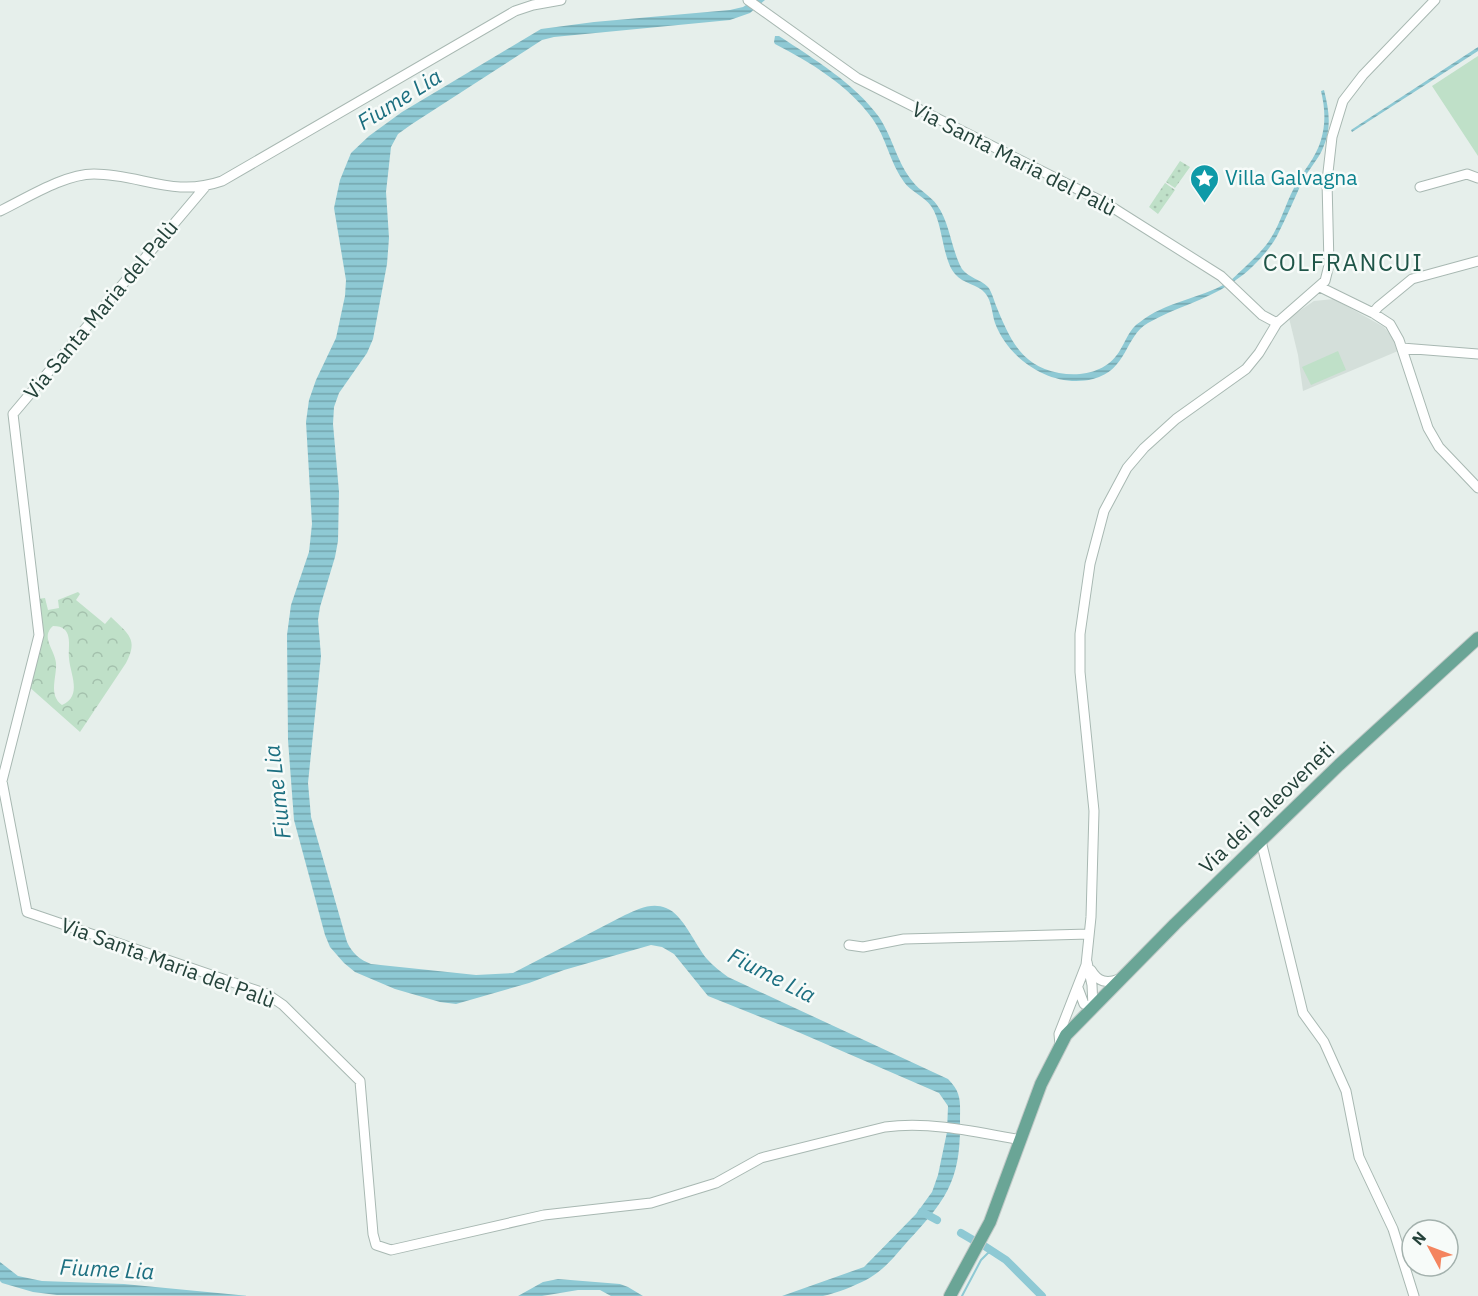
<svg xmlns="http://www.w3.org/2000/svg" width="1478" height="1296" font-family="'IBM Plex Sans',sans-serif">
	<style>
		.built { fill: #d4dfda }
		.green { fill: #bfe0c8 }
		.forest { fill: url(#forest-crowns); fill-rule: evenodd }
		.park { fill: url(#park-dots) }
		.water { fill: url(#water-rules) }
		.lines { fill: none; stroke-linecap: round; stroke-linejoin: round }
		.stream { stroke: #8ec9d4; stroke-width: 2 }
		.canal { stroke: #8ec9d4; stroke-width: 8 }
		.minor-casing { stroke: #a8b8b2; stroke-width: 11 }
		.major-casing { stroke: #c2cac8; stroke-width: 14 }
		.minor { stroke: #fff; stroke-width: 9 }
		.major { stroke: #6aa596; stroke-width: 12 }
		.labels { text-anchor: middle; stroke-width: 5; stroke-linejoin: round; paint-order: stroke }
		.street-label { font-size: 21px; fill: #24423a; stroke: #f7fbf9 }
		.culture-label { font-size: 21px; fill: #0d838f; stroke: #f7fbf9; text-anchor: start }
		.water-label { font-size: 22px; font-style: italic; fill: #1c6f80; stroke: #f7fbf9 }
		.quarter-label { font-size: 24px; letter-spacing: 1.5px; fill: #1f5548; stroke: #f7fbf9 }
	</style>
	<defs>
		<pattern id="forest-crowns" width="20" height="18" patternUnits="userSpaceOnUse" patternTransform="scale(1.5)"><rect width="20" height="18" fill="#bfe0c8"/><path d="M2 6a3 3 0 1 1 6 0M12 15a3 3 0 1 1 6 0" fill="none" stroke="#a4c1ad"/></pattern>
		<pattern id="park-dots" width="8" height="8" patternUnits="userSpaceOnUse" patternTransform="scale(1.5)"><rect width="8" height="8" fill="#bfe0c8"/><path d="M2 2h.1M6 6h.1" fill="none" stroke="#a4c1ad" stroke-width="1.8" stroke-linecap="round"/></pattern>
		<pattern id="water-rules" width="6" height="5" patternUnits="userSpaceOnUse" patternTransform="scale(1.5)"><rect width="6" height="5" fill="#8ec9d4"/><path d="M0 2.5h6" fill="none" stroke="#74a5ad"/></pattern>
	</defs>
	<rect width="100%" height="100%" fill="#e6efeb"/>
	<!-- built -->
	<path class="built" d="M1334 299 1384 327 1392 337 1398 351 1303 391 1298 355 1289 318 1314 301Z"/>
	<!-- green -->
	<path class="green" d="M1478 56V156L1432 86Z
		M1338 351 1346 370 1311 385 1302 367Z"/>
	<!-- forest -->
	<path class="forest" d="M78 592 80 594 76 600 105 624 111 617C128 634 139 639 126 663L80 732 27 685 33 664 37 599 45 598 48 610 59 608 58 600ZM53 626C74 626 68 645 69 658 70 674 83 696 62 705 48 695 57 677 56 663 55 650 40 637 53 626Z"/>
	<!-- park -->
	<path class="park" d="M1180 161 1190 167 1175 188 1166 182Z
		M1165 183 1175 190 1158 214 1149 207Z"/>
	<!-- water -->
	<path class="water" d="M754 0H765L750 13 730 20 554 37 542 40 412 124 398 134 391 147 386 192 389 238 387 264 373 339 367 353 339 393 334 407 333 424 339 492 338 541 335 557 320 607 318 620 321 656 308 783 311 817 347 942C352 953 360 960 371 964L476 975 513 973 625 915C638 909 652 902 666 908 683 914 695 945 707 959 713 966 721 972 728 977L948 1079C962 1093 960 1102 960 1121 961 1181 946 1200 907 1242 895 1256 883 1271 866 1280 854 1286 837 1293 823 1296 811 1296 795 1296 782 1296L864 1267 916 1214 932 1192 938 1175 947 1132 948 1106 939 1093 798 1032 708 996 674 954 662 947 651 945 564 970 529 983 456 1004 440 1002 395 989 355 972 344 963 330 947 325 935 294 820 288 740 287 635 291 605 309 552 312 524 306 422 309 400 316 380 336 338 345 296 346 280 334 208 340 180 351 153 369 136 402 112 541 29 594 22 730 10 743 7Z
		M775 36H779C814 59 854 83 879 117 893 138 897 163 913 182 920 191 931 196 937 205 950 223 951 249 962 269 969 278 980 279 988 287 992 292 994 301 997 308 1010 339 1021 366 1059 373 1082 377 1106 372 1119 352 1126 341 1129 329 1140 322 1165 302 1199 299 1227 283 1233 279 1238 273 1244 268 1252 260 1262 251 1269 241 1280 225 1285 205 1294 188 1302 172 1316 158 1321 140 1326 123 1325 108 1321 91L1324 90C1329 110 1332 128 1323 148 1318 160 1308 170 1302 182 1294 200 1286 218 1277 236 1267 254 1248 273 1230 284 1206 300 1174 308 1148 323 1124 337 1128 370 1093 379 1052 389 1009 360 995 323 992 314 992 301 985 293 978 284 963 284 955 274 942 259 943 222 931 206 924 196 911 192 904 182 890 163 886 137 872 118 848 85 810 62 775 44L774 42Z
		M1478 47V51L1352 132 1351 130Z
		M0 1262 18 1276 42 1281 124 1284 249 1296 57 1295 33 1292 2 1283 0 1281Z
		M558 1279 620 1284 628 1287 643 1296H611L600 1290H578L542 1296H518L543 1282Z"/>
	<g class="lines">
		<!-- stream -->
		<path class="stream" d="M962 1296 981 1260 988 1253 995 1252"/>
		<!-- canal -->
		<path class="canal" d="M922 1212 937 1220
			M961 1233 973 1240
			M986 1247 1006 1260 1042 1296"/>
		<defs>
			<path id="minor" d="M748 0 857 78 1107 204 1221 276 1262 315 1277 323
				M205 187 13 414 39 635 2 781 27 912 267 994 283 1005 360 1081 373 1234 376 1245 391 1250 544 1215 651 1203 716 1183 761 1158 885 1127C930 1121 977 1132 1021 1140
				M1420 187 1467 174 1478 178
				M0 211C27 198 64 174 94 174 141 174 173 198 222 181L515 11 533 5 561 0
				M1320 287 1373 313 1390 324 1399 340 1428 428 1439 447 1478 488
				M1373 313 1378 307 1412 279 1478 261
				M1402 348 1478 354
				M1261 841 1303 1013 1324 1042 1346 1091 1359 1157 1393 1229 1414 1296
				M849 945 863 947 904 939 1089 934
				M1091 970C1098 982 1107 984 1119 979
				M1078 988 1084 1004 1093 1007 1092 985 1087 962
				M1060 1045 1059 1034 1086 965 1091 917 1094 811 1080 672V634L1090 564 1104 511 1127 468 1144 448 1176 419 1246 369 1259 353 1277 323 1325 281 1329 265 1327 181 1332 137 1343 101 1363 75 1435 0"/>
			<path id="major" d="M950 1296 990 1222 1041 1084 1066 1035 1175 924 1339 765 1478 638"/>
		</defs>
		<!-- minor casing -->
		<use href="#minor" class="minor-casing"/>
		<!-- major casing -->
		<use href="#major" class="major-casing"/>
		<!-- minor -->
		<use href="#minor" class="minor"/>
		<!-- major -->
		<use href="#major" class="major"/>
	</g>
	<!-- icons -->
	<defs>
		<symbol id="sight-pin" viewBox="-11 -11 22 30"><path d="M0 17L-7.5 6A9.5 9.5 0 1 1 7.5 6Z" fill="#0f9aa8" stroke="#f7fbf9"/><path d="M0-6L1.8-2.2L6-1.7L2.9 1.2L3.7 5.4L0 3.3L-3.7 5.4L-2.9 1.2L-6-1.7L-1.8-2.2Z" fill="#fff"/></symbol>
	</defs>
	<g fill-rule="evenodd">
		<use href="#sight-pin" x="1188" y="162" width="33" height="45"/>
	</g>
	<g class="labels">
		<!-- street labels -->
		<g class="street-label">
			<text transform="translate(1014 159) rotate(27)" y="7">Via Santa Maria del Palù</text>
			<text transform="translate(101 310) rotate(-50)" y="7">Via Santa Maria del Palù</text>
			<text transform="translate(1267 808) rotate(-44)" y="7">Via dei Paleoveneti</text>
			<text transform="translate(168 963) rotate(20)" y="7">Via Santa Maria del Palù</text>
		</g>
		<!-- culture labels -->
		<g class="culture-label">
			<text x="1225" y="185">Villa Galvagna</text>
		</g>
		<!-- water labels -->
		<g class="water-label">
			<text transform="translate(399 99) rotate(-32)" y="8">Fiume Lia</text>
			<text transform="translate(277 792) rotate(-97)" y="8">Fiume Lia</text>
			<text transform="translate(772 975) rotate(27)" y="8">Fiume Lia</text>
			<text transform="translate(107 1269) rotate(3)" y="8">Fiume Lia</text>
		</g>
		<!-- quarter labels -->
		<g class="quarter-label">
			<text x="1343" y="271">COLFRANCUI</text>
		</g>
	</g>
	<!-- north arrow -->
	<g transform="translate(1430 1248) rotate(311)"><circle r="28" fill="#f7fbf9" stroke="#a3b1ad" stroke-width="1.5"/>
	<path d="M0-4.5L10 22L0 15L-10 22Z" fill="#f4845f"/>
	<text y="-9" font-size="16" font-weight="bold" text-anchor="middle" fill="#24423a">N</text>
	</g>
</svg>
